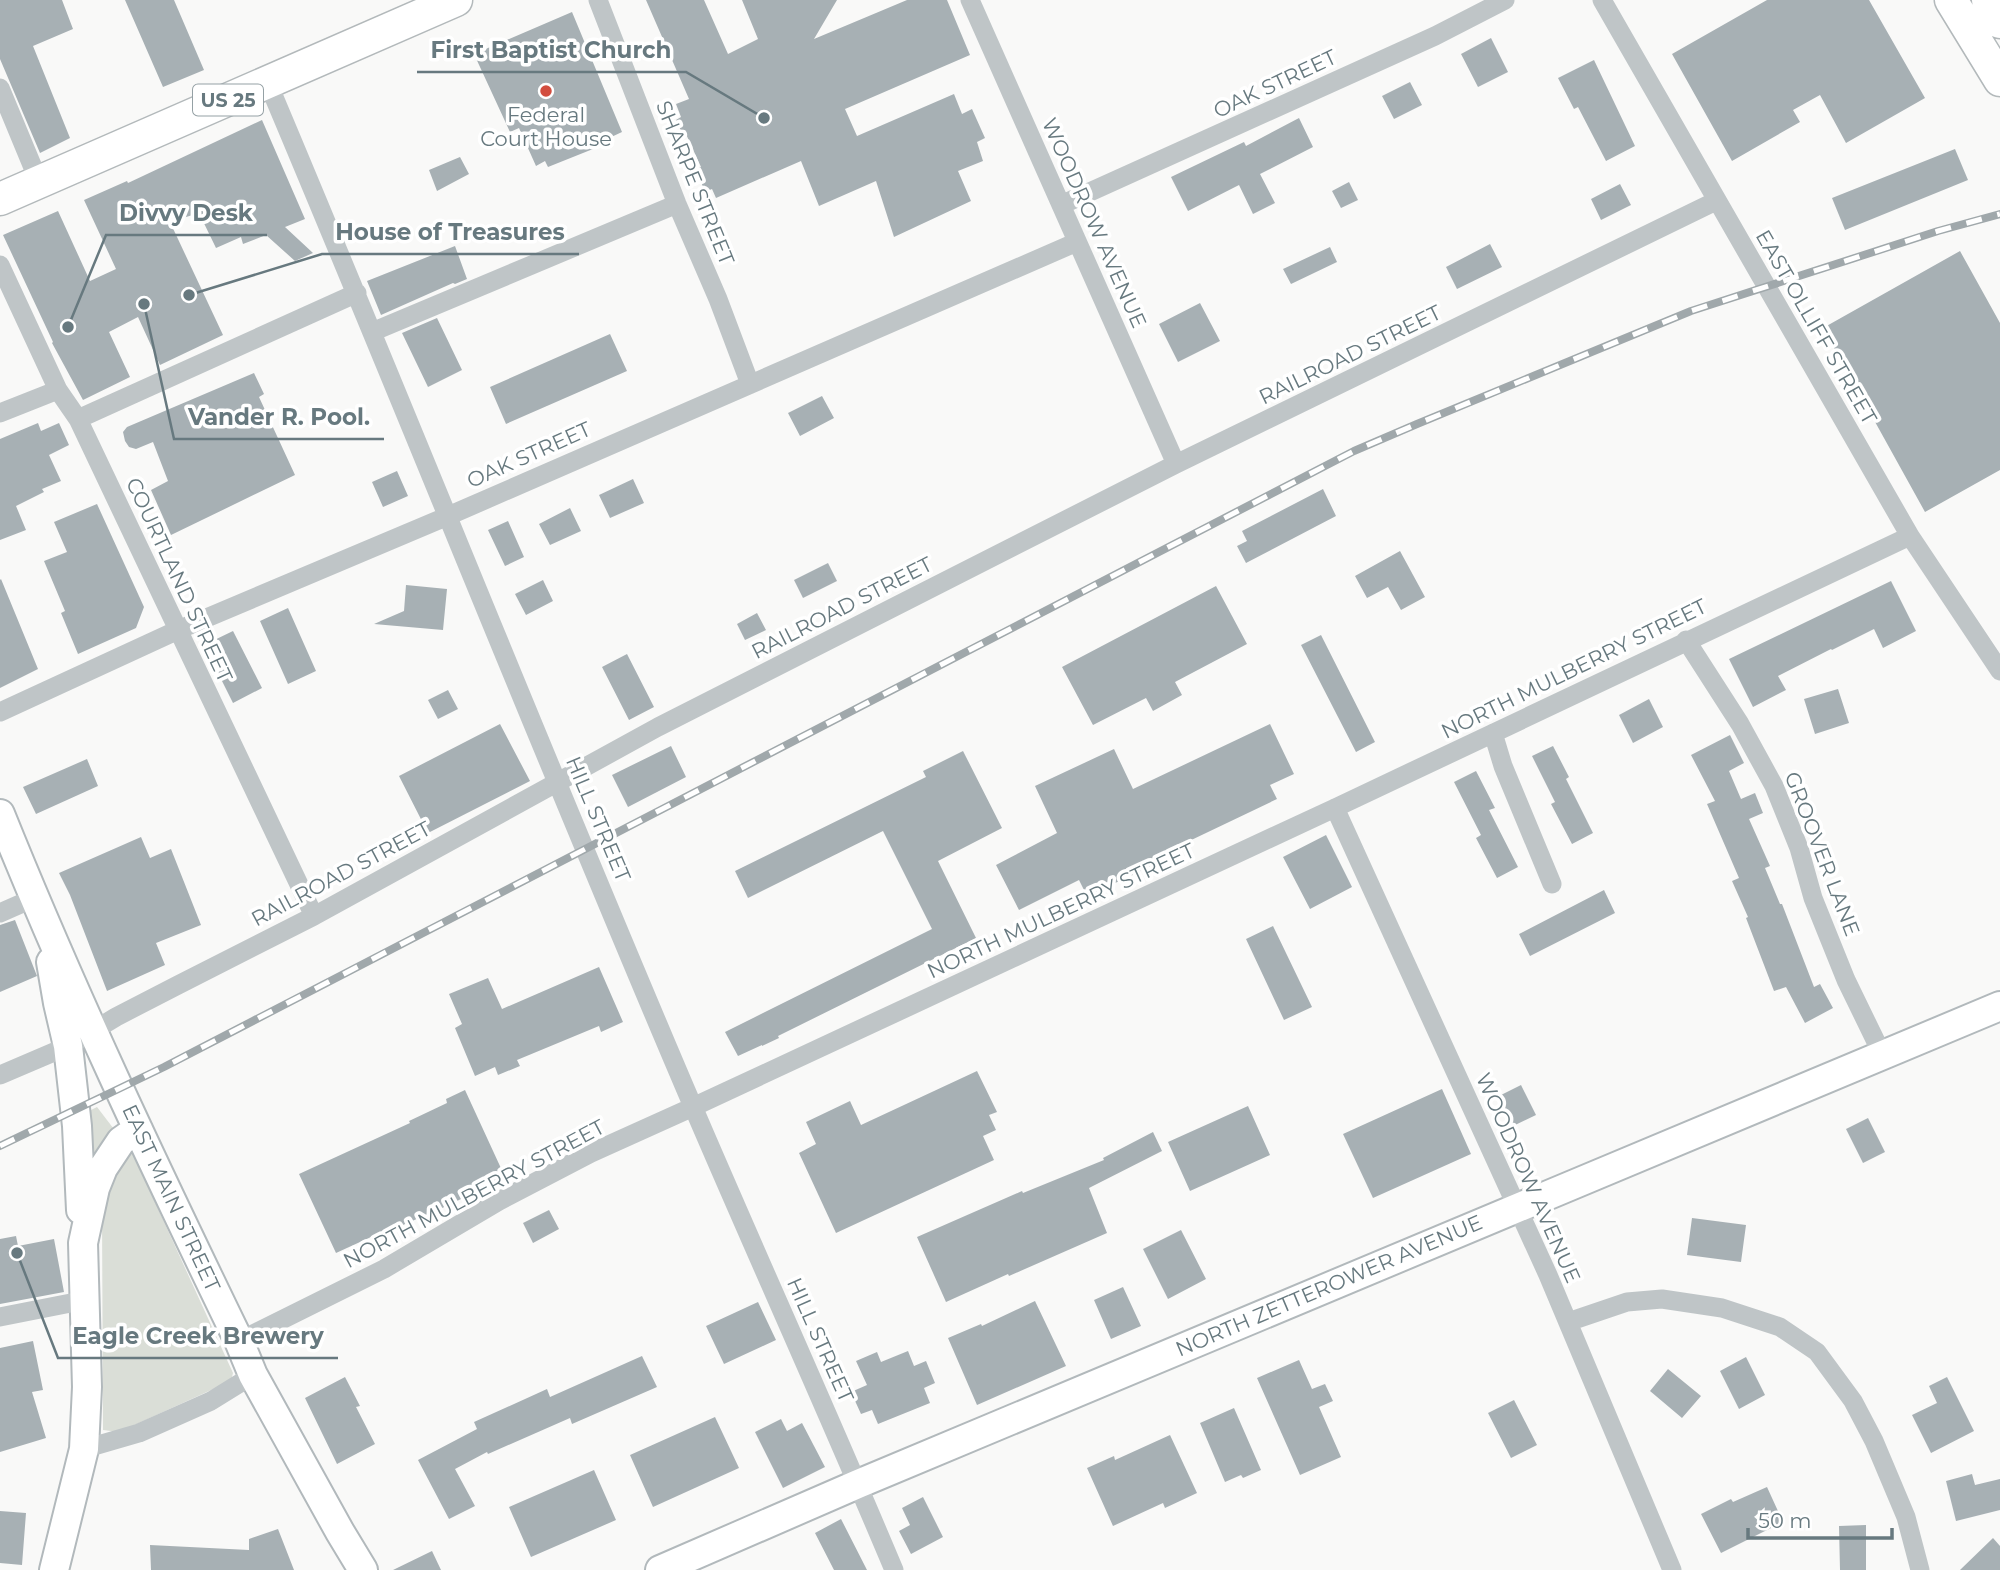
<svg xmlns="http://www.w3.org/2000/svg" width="2000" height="1570" font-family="Montserrat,sans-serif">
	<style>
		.green { fill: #daded7 }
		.building { fill: #a7b0b4 }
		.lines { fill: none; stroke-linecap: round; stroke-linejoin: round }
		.secondary-casing { stroke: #b2b9bc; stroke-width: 32 }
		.primary-casing { stroke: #b3b9bb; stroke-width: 35 }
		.street { stroke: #bfc5c7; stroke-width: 19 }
		.secondary { stroke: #fff; stroke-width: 28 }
		.primary { stroke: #fff; stroke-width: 32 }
		.rail-casing { stroke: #a0a8ab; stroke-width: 8 }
		.rail { stroke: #fff; stroke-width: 5; stroke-dasharray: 16; stroke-linecap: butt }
		.poi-dot { fill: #d24d3f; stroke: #fff; stroke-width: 2.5 }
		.labels { text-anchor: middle; stroke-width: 7; stroke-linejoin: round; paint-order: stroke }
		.shield { fill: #fff; stroke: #95a1a5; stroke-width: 2 }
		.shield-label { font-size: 19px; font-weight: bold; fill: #67797f }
		.street-label { font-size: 21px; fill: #67797f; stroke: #fff }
		.poi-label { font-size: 21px; fill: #67797f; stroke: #fff }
		.leader { fill: none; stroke: #67797f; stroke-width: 2.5 }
		.callout-dot { fill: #67797f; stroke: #fff; stroke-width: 2.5 }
		.callout-label { font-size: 23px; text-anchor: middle; font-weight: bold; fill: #67797f; stroke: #fff; stroke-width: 7; stroke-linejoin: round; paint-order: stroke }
	</style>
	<rect width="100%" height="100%" fill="#f9f9f8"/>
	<!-- green -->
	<path class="green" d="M97 1107 133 1154 233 1373 231 1381 119 1432 103 1430 102 1212 88 1181 85 1113Z"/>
	<!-- building -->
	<path class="building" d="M0 0H62L73 29 33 46 70 138 40 153 0 59Z
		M125 0H174L204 70 163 87Z
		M646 0H704L728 54 758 39 742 0H837L814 39 907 0H947L970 55 845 109 857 136 954 94 962 114 972 109 985 138 977 142 983 161 958 171 971 201 894 237 876 181 819 206 801 161 716 198 712 189 705 192 696 169 701 167 686 134 683 135 676 120 681 117 676 104 689 99Z
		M1767 0H1869L1925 98 1846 143 1820 95 1793 110 1800 122 1732 161 1672 54Z
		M572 12 622 132 607 139 608 143 548 167 545 161 536 166 519 128 510 132 474 54Z
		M1491 38 1508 72 1478 87 1461 54Z
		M1594 60 1635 146 1606 161 1578 107 1574 109 1558 78Z
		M1410 82 1422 105 1394 119 1382 96Z
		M1299 118 1313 147 1260 174 1275 203 1253 214 1239 185 1188 211 1171 177 1244 142 1246 146Z
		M262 120 305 219 285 227 313 253 295 261 266 235 243 244 241 237 216 248 199 213 170 222 223 335 160 365 138 317 109 332 130 377 83 400 52 343 53 342 3 235 58 211 90 281 116 269 84 200 127 181 128 183Z
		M1955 149 1968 180 1845 230 1832 198Z
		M460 157 469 174 437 191 429 170Z
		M1349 182 1358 200 1341 208 1332 191Z
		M1620 184 1631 205 1601 220 1591 199Z
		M1490 244 1502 267 1457 289 1446 267Z
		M455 246 467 279 455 284 453 283 381 315 367 281Z
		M1330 247 1337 262 1291 284 1283 269Z
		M1960 251 2000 323V470L1925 512 1823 328Z
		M1200 303 1220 341 1178 362 1159 324Z
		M437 318 462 370 428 387 402 333Z
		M610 334 627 371 506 424 490 387Z
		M254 373 264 394 259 397 295 475 171 535 151 490 168 481 153 442 136 449 129 447 125 441 123 432 127 427Z
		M822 396 834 418 800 436 788 413Z
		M38 423 41 431 59 423 69 445 49 455 61 481 42 489 44 492 16 506 26 530 0 540V439Z
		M397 471 408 496 383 507 372 482Z
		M633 479 644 503 610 518 599 495Z
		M1323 489 1336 516 1246 563 1237 546 1247 541 1242 531Z
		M97 504 144 607 136 628 78 654 61 613 65 611 44 561 67 552 54 522Z
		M570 508 581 531 550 545 539 524Z
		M508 521 524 557 505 566 488 530Z
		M1400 551 1425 597 1401 610 1388 587 1367 598 1355 576Z
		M828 563 837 581 803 598 794 580Z
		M1 579 38 669 0 688V580Z
		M543 580 553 601 526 615 515 594Z
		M1891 581 1916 631 1883 648 1874 629 1832 650 1831 649 1778 676 1786 690 1753 707 1729 659Z
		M406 585 447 589 443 630 374 624 404 611Z
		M1216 586 1247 644 1175 682 1182 695 1153 711 1146 698 1093 725 1062 667Z
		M288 608 316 671 288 684 260 621Z
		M757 613 766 630 745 640 737 624Z
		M233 631 262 688 233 703 204 645Z
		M1321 635 1375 742 1356 752 1301 645Z
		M627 654 654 707 629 720 602 667Z
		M1838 689 1849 723 1815 734 1804 699Z
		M448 690 458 709 438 719 428 700Z
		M1649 699 1663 727 1633 743 1619 715Z
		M500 724 530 781 428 833 399 776Z
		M1270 724 1294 774 1270 785 1277 799 1162 854 1165 860 1087 896 1079 880 1019 910 996 865 1057 833 1035 786 1114 749 1133 789Z
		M1730 735 1744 763 1729 771 1741 799 1755 793 1763 813 1749 819 1770 866 1765 868 1780 904H1782L1814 987 1820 984 1833 1008 1805 1023 1786 987 1774 991 1746 918 1748 917 1732 881 1739 878 1707 804 1715 801 1691 755Z
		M671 746 686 777 628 807 612 775Z
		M1553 746 1569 777 1566 779 1593 833 1572 844 1551 804 1555 802 1532 756Z
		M963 751 1002 828 938 861 976 938 778 1036 779 1038 762 1046V1045L738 1056 725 1032 932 929 883 831 748 898 735 871 926 777 923 771Z
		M87 759 98 786 36 814 23 787Z
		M1476 771 1495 808 1489 810 1518 867 1497 878 1476 838 1481 835 1454 782Z
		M1326 835 1352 887 1310 909 1283 857Z
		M141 837 150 858 171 849 201 925 156 943 165 965 107 991 70 895 59 873Z
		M1604 890 1615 913 1530 956 1519 934Z
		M15 920 37 976 0 992V925Z
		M1273 926 1312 1007 1284 1020 1246 939Z
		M599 967 623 1022 601 1032 599 1026 517 1060 520 1066 498 1075 495 1067 475 1076 455 1028 462 1024 449 994 488 978 502 1009Z
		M977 1071 997 1112 989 1115 996 1130 983 1136 994 1160 836 1233 799 1153 816 1144 806 1122 850 1101 861 1125Z
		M1521 1085 1536 1115 1511 1127 1497 1097Z
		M1442 1089 1471 1154 1373 1198 1343 1134Z
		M465 1090 505 1177 449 1205 396 1228 395 1226 336 1253 299 1174 410 1123 409 1121 447 1103 446 1099Z
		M1248 1106 1270 1155 1190 1191 1168 1142Z
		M1868 1118 1885 1152 1863 1163 1846 1129Z
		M1153 1132 1162 1151 1089 1188 1107 1233 1009 1276 1008 1274 946 1302 917 1237 1022 1191 1023 1193 1104 1160 1103 1158Z
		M549 1210 559 1229 533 1243 523 1223Z
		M1692 1218 1746 1225 1741 1262 1687 1255Z
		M1181 1230 1206 1279 1168 1299 1143 1249Z
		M16 1236 18 1246 54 1239 64 1292 0 1304V1239Z
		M1123 1287 1141 1326 1111 1339 1094 1300Z
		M1035 1301 1066 1366 977 1405 948 1338 981 1324 982 1326Z
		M758 1302 776 1340 724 1364 706 1326Z
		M33 1341 43 1390 32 1392 46 1438 0 1452V1348Z
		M908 1351 914 1366 926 1361 935 1383 924 1388 930 1403 878 1424 872 1410 861 1414 851 1392 867 1385 856 1361 877 1352 881 1362Z
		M642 1356 657 1387 572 1424 570 1418 488 1454 487 1452 455 1469 475 1506 449 1519 418 1460 477 1429 474 1422 547 1389 550 1397Z
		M1746 1357 1765 1395 1739 1409 1720 1371Z
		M1299 1360 1312 1389 1325 1384 1333 1401 1319 1407 1341 1457 1300 1475 1257 1378Z
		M1668 1369 1701 1396 1682 1418 1650 1391Z
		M345 1377 360 1406 356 1407 375 1444 337 1464 305 1398Z
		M1947 1377 1974 1431 1931 1453 1912 1415 1937 1403 1929 1386Z
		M1514 1400 1537 1445 1511 1458 1488 1413Z
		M1234 1408 1261 1470 1243 1478 1241 1475 1225 1482 1200 1423Z
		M715 1417 739 1468 653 1507 630 1455Z
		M781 1419 787 1431 802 1423 825 1467 783 1488 755 1432Z
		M1170 1435 1197 1493 1165 1508 1163 1503 1113 1526 1087 1468 1114 1456 1115 1460Z
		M594 1470 616 1520 531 1557 509 1507Z
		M1972 1474 1975 1485 2000 1479V1510L1956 1521 1946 1481Z
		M1767 1487 1783 1522 1721 1553 1701 1514 1731 1499 1733 1502Z
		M923 1497 943 1537 911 1554 899 1531 910 1525 902 1508Z
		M0 1511 26 1513 22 1565 0 1563Z
		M841 1519 867 1570H834L815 1533Z
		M1866 1525V1570H1840L1839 1526Z
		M278 1529 294 1570H151L150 1545 249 1550V1539Z
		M1993 1538 2000 1546V1570H1960Z
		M432 1551 441 1570H393Z"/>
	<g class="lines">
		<defs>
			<path id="secondary" d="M0 814C72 993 155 1168 239 1341L253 1375 340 1532 363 1570
				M51 962 58 1003 68 1046 77 1126 81 1210
				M54 1570 84 1449 87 1387 83 1243 95 1188 103 1168 121 1141 138 1129
				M660 1570 858 1484 2000 1006"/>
			<path id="primary" d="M1951 0 2000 80
				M1988 0 2000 22
				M0 199 456 0"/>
		</defs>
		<!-- secondary casing -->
		<use href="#secondary" class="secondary-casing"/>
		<!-- primary casing -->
		<use href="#primary" class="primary-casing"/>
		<!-- street -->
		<path class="street" d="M598 0 677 204 718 299 750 384
			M970 0 1176 464
			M1602 0 1910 536 2000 671
			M268 83C412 424 548 768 694 1109 760 1263 829 1415 894 1570
			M0 88 39 182
			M1061 205 1435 36 1505 0
			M0 265 58 390 78 419 314 916
			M372 332 677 204
			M0 413 58 390
			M78 419 357 293
			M1686 640 1740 724 1774 786 1799 848 1813 898 1846 980 1882 1054
			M0 712 178 630 448 516 1077 242
			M1493 733 1503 766 1552 884
			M1335 808 1548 1275 1672 1570
			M0 913 34 898
			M0 1075 68 1046 116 1017 178 985 314 916 658 727 906 601 1176 464 1716 201
			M0 1317 86 1300
			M1568 1322 1627 1302 1662 1299 1722 1308 1780 1327 1817 1352 1853 1401 1874 1441 1906 1517 1920 1570
			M239 1341 384 1269 499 1201 591 1153 693 1107 1335 808 1910 536
			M84 1449 139 1433 211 1401 253 1375"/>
		<!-- secondary -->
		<use href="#secondary" class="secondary"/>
		<!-- primary -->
		<use href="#primary" class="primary"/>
		<defs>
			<path id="rail" d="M0 1146 164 1067 1354 451 1417 424 1691 311 1938 231 2000 214"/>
		</defs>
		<!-- rail casing -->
		<use href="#rail" class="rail-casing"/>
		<!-- rail -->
		<use href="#rail" class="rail"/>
	</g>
	<!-- markers -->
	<circle class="poi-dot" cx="546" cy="91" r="7"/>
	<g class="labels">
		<!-- shield labels -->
		<rect class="shield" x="193" y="84.5" width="70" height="31" rx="5"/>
		<g class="shield-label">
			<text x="228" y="107">US 25</text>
		</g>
		<!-- street labels -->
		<g class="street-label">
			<text transform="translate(1275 84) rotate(-25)" y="7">OAK STREET</text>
			<text transform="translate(695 183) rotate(68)" y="7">SHARPE STREET</text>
			<text transform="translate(1094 223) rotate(66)" y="7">WOODROW AVENUE</text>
			<text transform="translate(1816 327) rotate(60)" y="7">EAST OLLIFF STREET</text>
			<text transform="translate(1350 355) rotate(-26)" y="7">RAILROAD STREET</text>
			<text transform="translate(529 455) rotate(-24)" y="7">OAK STREET</text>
			<text transform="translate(179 580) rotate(65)" y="7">COURTLAND STREET</text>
			<text transform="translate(842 608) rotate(-27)" y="7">RAILROAD STREET</text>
			<text transform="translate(1574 669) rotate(-26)" y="7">NORTH MULBERRY STREET</text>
			<text transform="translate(598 819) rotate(67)" y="7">HILL STREET</text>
			<text transform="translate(1822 854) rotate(69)" y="7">GROOVER LANE</text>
			<text transform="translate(341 874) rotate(-28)" y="7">RAILROAD STREET</text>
			<text transform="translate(1061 911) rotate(-25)" y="7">NORTH MULBERRY STREET</text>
			<text transform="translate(1528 1178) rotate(66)" y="7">WOODROW AVENUE</text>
			<text transform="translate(474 1194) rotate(-28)" y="7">NORTH MULBERRY STREET</text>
			<text transform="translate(171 1198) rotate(65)" y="7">EAST MAIN STREET</text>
			<text transform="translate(1329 1286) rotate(-23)" y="7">NORTH ZETTEROWER AVENUE</text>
			<text transform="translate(820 1340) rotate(66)" y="7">HILL STREET</text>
		</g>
		<!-- poi labels -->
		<g class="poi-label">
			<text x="546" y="122">Federal<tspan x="546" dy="24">Court House</tspan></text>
		</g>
	</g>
	<!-- callouts -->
	<path class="leader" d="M764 118L686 72H417M68 327L106 235H267M189 295L322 254H579M144 304L174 439H384M17 1253L58 1358H338"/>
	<g class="callout-dot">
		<circle cx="764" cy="118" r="7"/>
		<circle cx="68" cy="327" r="7"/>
		<circle cx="189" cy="295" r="7"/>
		<circle cx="144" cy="304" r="7"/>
		<circle cx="17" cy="1253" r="7"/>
	</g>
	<g class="callout-label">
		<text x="551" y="58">First Baptist Church</text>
		<text x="186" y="221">Divvy Desk</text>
		<text x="450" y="240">House of Treasures</text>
		<text x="279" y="425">Vander R. Pool.</text>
		<text x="198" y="1344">Eagle Creek Brewery</text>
	</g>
	<!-- scale -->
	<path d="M1748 1528v10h144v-10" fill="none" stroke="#67797f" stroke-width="3.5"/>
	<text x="1758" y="1528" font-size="21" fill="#67797f" stroke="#ffffff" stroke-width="5" paint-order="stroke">50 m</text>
</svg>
